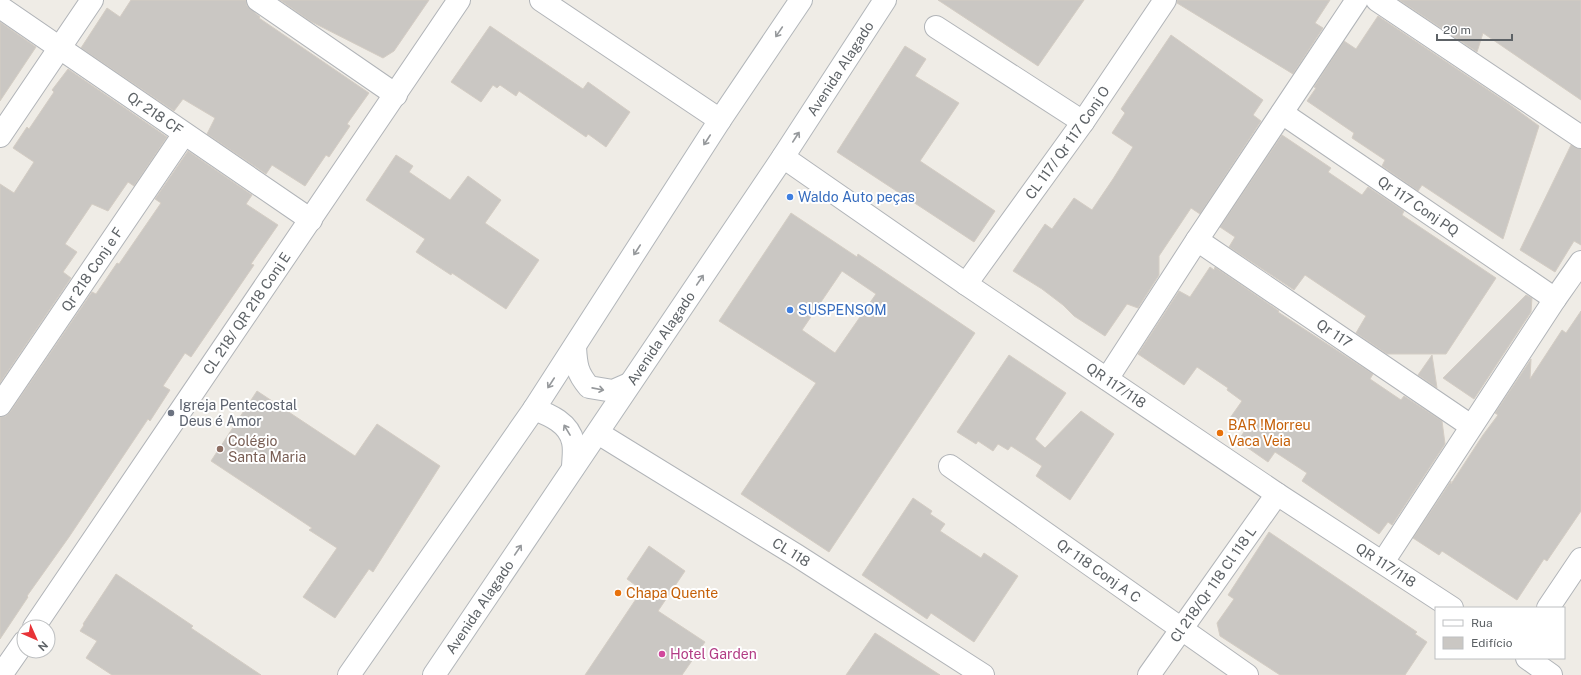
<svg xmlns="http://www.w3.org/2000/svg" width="1581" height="675" font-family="'Public Sans',sans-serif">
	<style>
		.building { fill: #cac7c3; stroke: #d4cdc4; fill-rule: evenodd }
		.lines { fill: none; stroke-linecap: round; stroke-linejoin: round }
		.minor-casing { stroke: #b1b4b8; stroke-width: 24 }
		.secondary-casing { stroke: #b2b6ba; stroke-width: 24 }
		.minor { stroke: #fff; stroke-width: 22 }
		.secondary { stroke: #fff; stroke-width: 22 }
		.oneway { stroke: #96999c }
		.shop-dot { fill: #3f7fe0; stroke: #fff; stroke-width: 1.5 }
		.worship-dot { fill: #6b7280; stroke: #fff; stroke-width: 1.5 }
		.food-dot { fill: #e8710a; stroke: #fff; stroke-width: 1.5 }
		.education-dot { fill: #8d6e63; stroke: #fff; stroke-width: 1.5 }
		.hotel-dot { fill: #d1479c; stroke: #fff; stroke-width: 1.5 }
		.labels { text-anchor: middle; stroke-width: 4; stroke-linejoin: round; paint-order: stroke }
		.street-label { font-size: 14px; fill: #5d6266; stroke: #fff }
		.shop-label { font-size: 14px; fill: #366cbe; stroke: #fff; text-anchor: start }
		.worship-label { font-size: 14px; fill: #5b616d; stroke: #fff; text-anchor: start }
		.food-label { font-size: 14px; fill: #c56008; stroke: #fff; text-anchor: start }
		.education-label { font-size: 14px; fill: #785e54; stroke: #fff; text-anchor: start }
		.hotel-label { font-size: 14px; fill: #b23c85; stroke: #fff; text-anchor: start }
	</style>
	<rect width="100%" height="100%" fill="#efece6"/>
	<!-- building -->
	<path class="building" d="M131 0H246L247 6 260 17 259 18 369 93 347 124 350 126 329 157 326 155 305 186 272 165 266 174 207 134 215 118 183 99 174 111 81 48 107 8 120 17Z
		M280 0H429L394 51 383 58 310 21Z
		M938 0H1084L1038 66Z
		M1177 0H1330L1315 23 1323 28 1293 74 1177 3Z
		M1399 0H1581V100L1483 33 1477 52Z
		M1378 16 1509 104 1539 126 1503 239 1422 185 1418 191 1382 166 1385 160 1352 138 1354 133 1307 101 1316 88 1314 87 1344 41 1356 49Z
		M0 22 36 47 0 101Z
		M490 26 583 89 588 82 630 112 606 147 588 134 586 137 519 91 516 96 500 85 497 88 493 85 481 102 451 82Z
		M1171 35 1263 100 1253 115 1261 121 1200 214 1191 208 1159 256V275L1138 308 1127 304 1105 336 1074 316 1063 305 1042 289 1013 271 1045 224 1052 229 1074 198 1092 210 1113 179 1133 147 1112 133 1125 113 1121 109Z
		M905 46 926 59 915 76 959 103 920 161 995 211 974 242 837 152Z
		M68 69 167 137 134 186 128 182 108 211 92 204 65 244 77 252 63 272 71 278 0 383V184L14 193 34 162 13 148 27 127 29 129 54 92 52 90Z
		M1282 135 1331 168 1328 172 1362 195 1368 187 1404 211 1402 215 1496 278 1446 354H1387L1356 333 1366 316 1305 275 1294 290 1229 247 1235 237 1220 227Z
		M1571 145 1581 149V245L1574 241 1555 272 1520 250Z
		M188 151 252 195 246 204 278 225 251 264 254 265 191 357 185 353 163 386 170 390 150 421 148 419 69 537 27 596 28 597 0 639V417L6 416 10 412 92 292 96 294 117 263 119 264 161 203 155 199Z
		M396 155 413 166 409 172 450 200 468 176 501 200 485 223 539 260 506 309 452 273 451 275 416 252 425 239 366 200Z
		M791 213 857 257 858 254 975 333 829 552 741 494 816 383 719 321ZM842 271 876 294 835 353 802 330Z
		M1210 267 1214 270 1215 267 1279 311 1278 312 1373 374 1370 379 1401 400 1404 396 1442 421 1445 444 1392 525 1388 522 1379 534 1302 481 1307 473 1275 452 1268 462 1238 441 1246 429 1230 418 1242 401 1227 390 1228 388 1197 367 1184 385 1138 354 1179 291 1190 297Z
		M1526 295 1532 298 1531 312 1474 399 1443 378Z
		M1581 311V511L1547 561 1544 559 1517 600 1442 551 1439 555 1413 538 1451 481V484L1483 435 1498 415 1495 413 1531 359 1530 379 1562 330 1566 333Z
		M1009 355 1066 393 1035 439 1045 448 1081 411 1114 434 1070 500 1036 476 1042 466 1011 446 1008 450 998 444 993 451 978 441 976 444 957 432Z
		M1432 355 1437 388 1418 375Z
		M257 391 355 456 377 424 440 466 373 572 369 569 335 618 303 597 337 548 309 530 312 528 211 461Z
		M913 498 932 511 930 514 945 524 940 531 981 558 984 553 1018 576 974 642 931 613 927 619 862 575Z
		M1269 532 1417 632 1415 634 1427 642 1405 675H1280L1220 636 1217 623 1234 599 1228 595Z
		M649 546 685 571 658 611 705 642 682 675H585L642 590 627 579Z
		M116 574 193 626 191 628 261 675H112L86 658 97 641 80 631 84 625 83 624Z
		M875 633 940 675H846Z"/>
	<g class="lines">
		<defs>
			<g id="minor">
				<path d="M258 0 396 95"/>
				<path d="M541 0 720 120"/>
				<path d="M1377 0 1581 137"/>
				<path id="s1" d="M0 7 311 220"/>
				<path d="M936 27 1083 122"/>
				<path id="s2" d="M1282 113 1555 299"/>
				<path d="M0 136 92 0"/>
				<path id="s3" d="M783 157 966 284 1277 494 1452 608"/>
				<path id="s4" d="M1197 240 1471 426"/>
				<path id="s5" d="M966 284 1083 122 1165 0"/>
				<path d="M1107 379 1197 240 1357 0"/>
				<path id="s6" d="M0 405 184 134"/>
				<path id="s7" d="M598 433 796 555 983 675"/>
				<path id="s8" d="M950 466 1247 675"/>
				<path d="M1383 562 1555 299 1581 262"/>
				<path d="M1548 608 1581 559"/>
				<path id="s9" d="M34 627 459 0"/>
				<path d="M1527 658 1551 675"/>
				<path d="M1 675 24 642"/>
				<path id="s10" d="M1149 675 1277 494"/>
			</g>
			<g id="secondary">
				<path d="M575 347C576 365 577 373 589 387L613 391 629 384"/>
				<path d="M534 409C550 415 569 423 573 442 575 450 573 460 573 468"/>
				<path d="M349 675 534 409 720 120 801 0"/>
				<path id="s11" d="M434 675 783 157 885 0"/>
			</g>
		</defs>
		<!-- minor casing -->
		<use href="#minor" class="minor-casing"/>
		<!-- secondary casing -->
		<use href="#secondary" class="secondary-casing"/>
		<!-- minor -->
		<use href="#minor" class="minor"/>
		<!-- secondary -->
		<use href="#secondary" class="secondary"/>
	</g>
	<!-- one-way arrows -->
	<defs><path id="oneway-shaft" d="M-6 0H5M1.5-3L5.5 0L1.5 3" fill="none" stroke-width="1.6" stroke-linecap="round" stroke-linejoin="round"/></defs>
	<g class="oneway">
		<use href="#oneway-shaft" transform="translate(779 32) rotate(124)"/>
		<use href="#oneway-shaft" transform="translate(796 137) rotate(-57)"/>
		<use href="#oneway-shaft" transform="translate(707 140) rotate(123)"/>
		<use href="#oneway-shaft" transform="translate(637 250) rotate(123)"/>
		<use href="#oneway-shaft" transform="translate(700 280) rotate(-56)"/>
		<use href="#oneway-shaft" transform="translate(551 383) rotate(123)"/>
		<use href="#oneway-shaft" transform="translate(598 389) rotate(11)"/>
		<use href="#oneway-shaft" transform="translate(567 430) rotate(-121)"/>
		<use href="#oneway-shaft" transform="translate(518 550) rotate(-56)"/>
	</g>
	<!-- markers -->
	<g class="shop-dot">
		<circle cx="790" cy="197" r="4"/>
		<circle cx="790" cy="310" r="4"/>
	</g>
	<circle class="worship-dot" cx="171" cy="413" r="4"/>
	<g class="food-dot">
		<circle cx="1220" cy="433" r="4"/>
		<circle cx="618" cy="593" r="4"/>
	</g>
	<circle class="education-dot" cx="220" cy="449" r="4"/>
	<circle class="hotel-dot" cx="662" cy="654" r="4"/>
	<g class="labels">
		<!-- street labels -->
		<g class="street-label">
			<text dy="5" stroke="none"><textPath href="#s11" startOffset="730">Avenida Alagado</textPath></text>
			<text dy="5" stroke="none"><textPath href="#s1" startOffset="188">Qr 218 CF</textPath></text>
			<text dy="5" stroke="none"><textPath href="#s5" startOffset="174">CL 117/ Qr 117 Conj O</textPath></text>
			<text dy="5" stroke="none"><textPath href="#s2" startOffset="165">Qr 117 Conj PQ</textPath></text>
			<text dy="5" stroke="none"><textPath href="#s6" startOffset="164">Qr 218 Conj e F</textPath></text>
			<text dy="5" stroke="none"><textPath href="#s9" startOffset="379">CL 218/ QR 218 Conj E</textPath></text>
			<text dy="5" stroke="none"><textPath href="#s4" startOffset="166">Qr 117</textPath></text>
			<text dy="5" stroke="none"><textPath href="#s11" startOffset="406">Avenida Alagado</textPath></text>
			<text dy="5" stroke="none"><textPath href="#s3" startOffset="404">QR 117/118</textPath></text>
			<text dy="5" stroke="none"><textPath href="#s7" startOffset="227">CL 118</textPath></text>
			<text dy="5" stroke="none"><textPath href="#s3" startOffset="728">QR 117/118</textPath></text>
			<text dy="5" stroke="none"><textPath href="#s8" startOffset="182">Qr 118 Conj A C</textPath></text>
			<text dy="5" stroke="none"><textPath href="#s10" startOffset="111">Cl 218/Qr 118 Cl 118 L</textPath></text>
			<text dy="5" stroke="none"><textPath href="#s11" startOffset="82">Avenida Alagado</textPath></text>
		</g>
		<!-- shop labels -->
		<g class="shop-label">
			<text x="798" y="202">Waldo Auto peças</text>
			<text x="798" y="315">SUSPENSOM</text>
		</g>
		<!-- worship labels -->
		<g class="worship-label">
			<text x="179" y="410">Igreja Pentecostal<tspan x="179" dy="16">Deus é Amor</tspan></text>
		</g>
		<!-- food labels -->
		<g class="food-label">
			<text x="1228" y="430">BAR !Morreu<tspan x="1228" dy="16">Vaca Veia</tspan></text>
			<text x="626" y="598">Chapa Quente</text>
		</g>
		<!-- education labels -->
		<g class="education-label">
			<text x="228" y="446">Colégio<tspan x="228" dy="16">Santa Maria</tspan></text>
		</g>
		<!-- hotel labels -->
		<g class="hotel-label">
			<text x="670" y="659">Hotel Garden</text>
		</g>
	</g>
	<!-- legend -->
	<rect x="1435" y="607" width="130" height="52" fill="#ffffff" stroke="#bec0c2"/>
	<rect x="1443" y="620" width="20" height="6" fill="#ffffff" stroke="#bec0c2"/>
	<text x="1471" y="627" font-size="12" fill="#5d6266">Rua</text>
	<rect x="1443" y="637" width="20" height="12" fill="#cac7c3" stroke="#bec0c2"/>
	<text x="1471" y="647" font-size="12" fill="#5d6266">Edifício</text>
	<!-- north arrow -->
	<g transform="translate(36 639) rotate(135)"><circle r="19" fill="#ffffff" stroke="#bec0c2"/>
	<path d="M0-3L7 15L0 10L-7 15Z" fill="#e83337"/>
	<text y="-6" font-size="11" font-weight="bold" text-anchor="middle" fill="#5d6266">N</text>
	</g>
	<!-- scale -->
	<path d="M1437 34v6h75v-6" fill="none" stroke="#5d6266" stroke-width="2"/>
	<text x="1443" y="34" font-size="12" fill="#5d6266" stroke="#ffffff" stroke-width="3" paint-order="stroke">20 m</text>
</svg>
